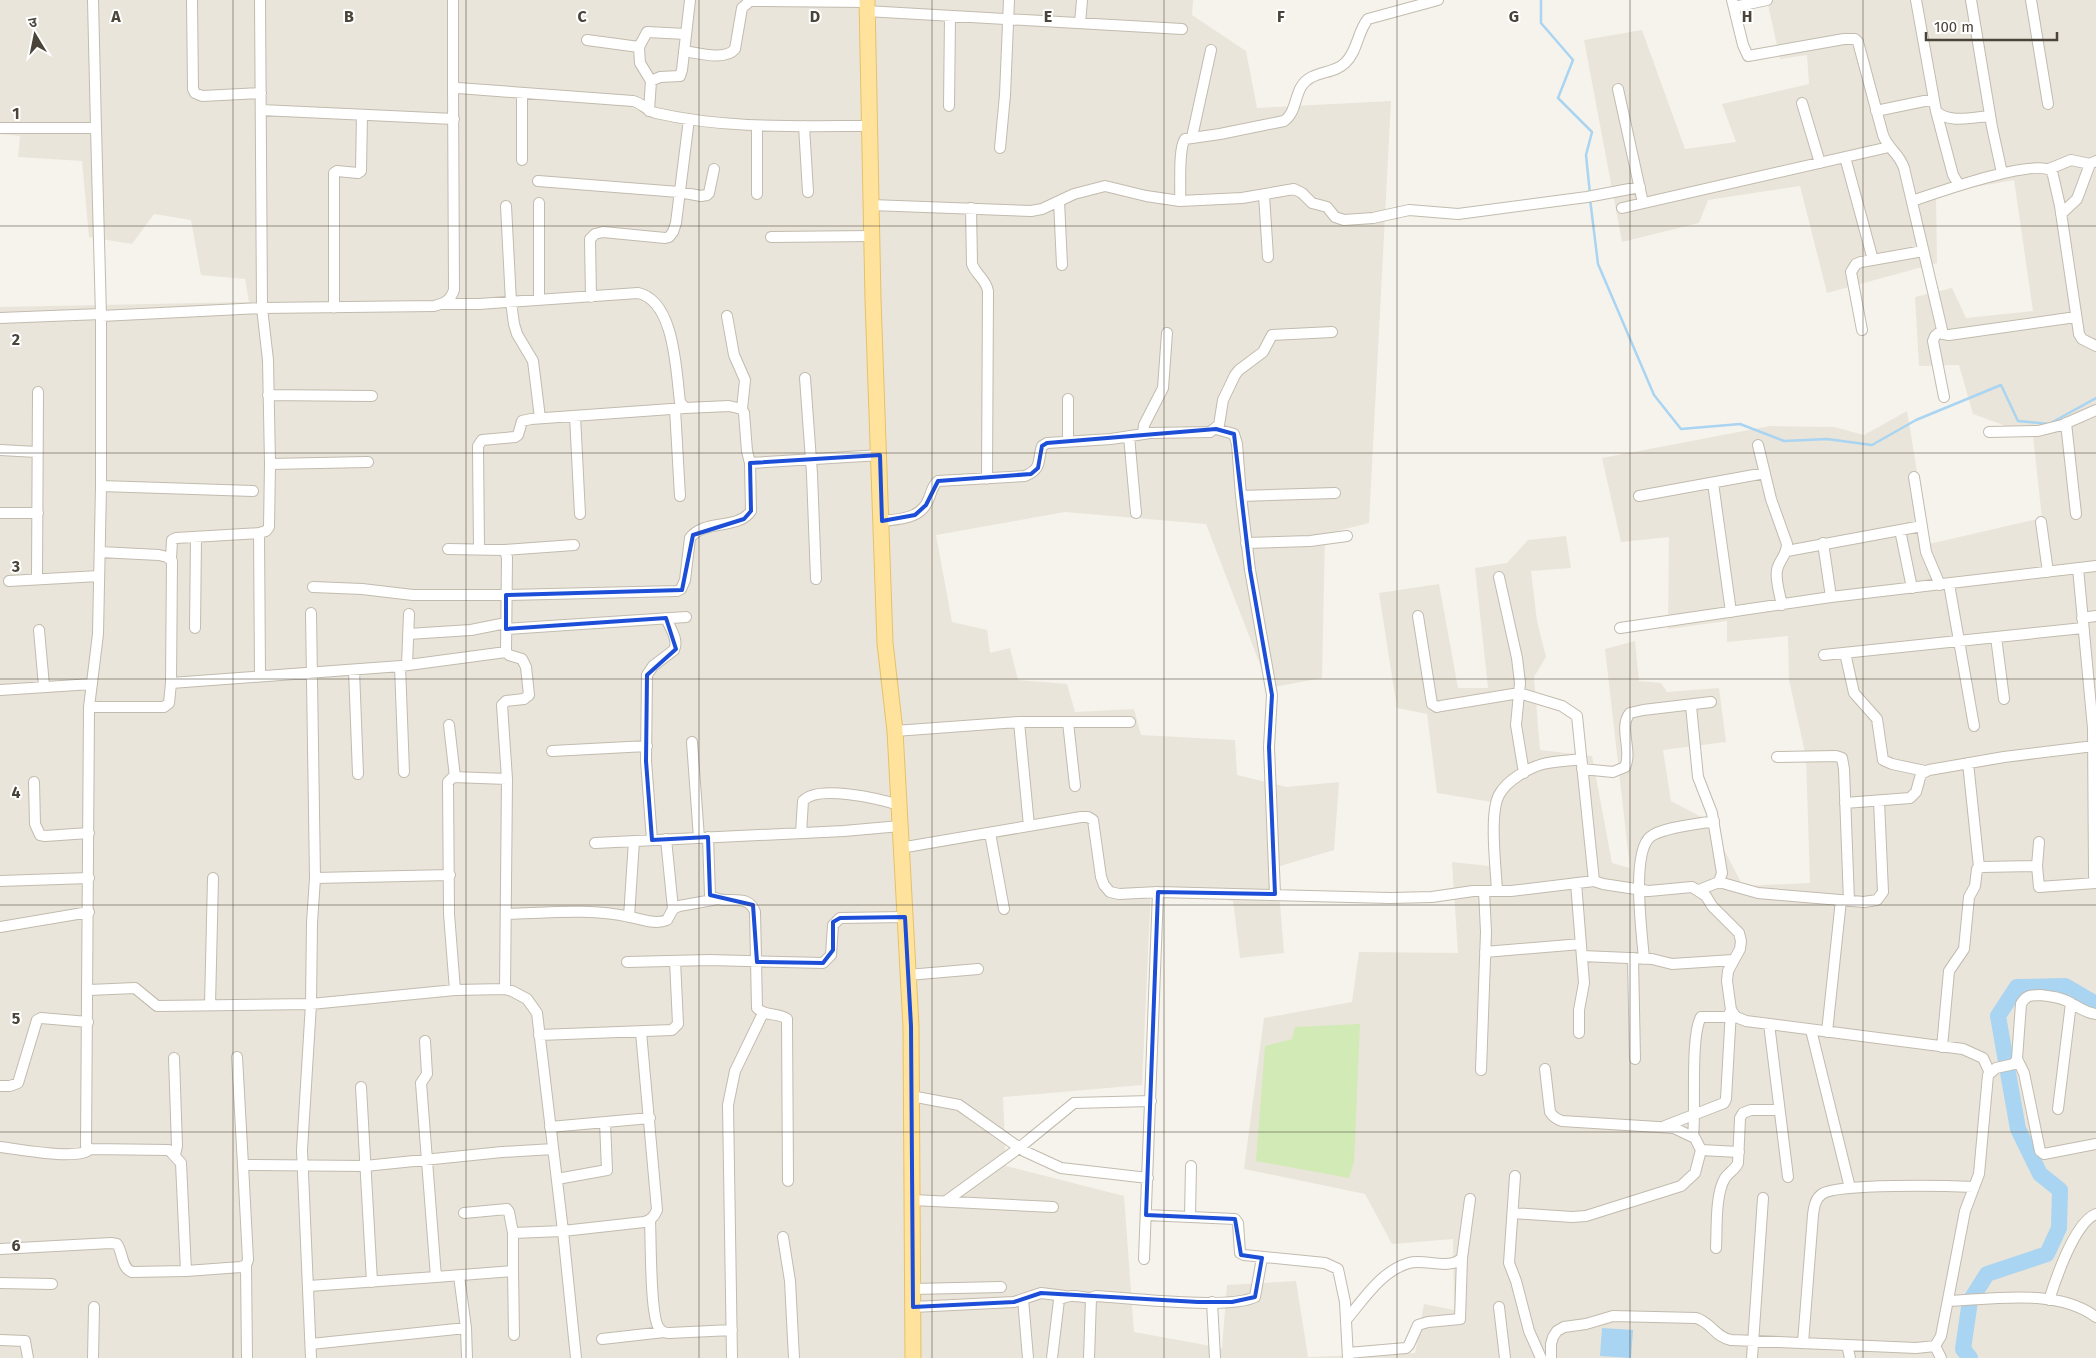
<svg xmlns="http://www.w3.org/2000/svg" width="2096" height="1358" font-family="'Fira Sans','Noto Sans Devanagari',sans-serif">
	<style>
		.residential { fill: #eae5da }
		.green { fill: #d2eab5 }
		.water { fill: #a9d4f2 }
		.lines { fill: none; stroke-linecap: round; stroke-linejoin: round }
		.stream { stroke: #a9d4f2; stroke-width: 2.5 }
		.river { stroke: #a9d4f2; stroke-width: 16 }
		.minor-casing { stroke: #c2bbae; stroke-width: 12 }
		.primary-casing { stroke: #e6c16a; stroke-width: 17 }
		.minor { stroke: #fff; stroke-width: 10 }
		.primary { stroke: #ffe39c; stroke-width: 15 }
		.marked { fill: none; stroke: #1d4ed8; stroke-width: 4; stroke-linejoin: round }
		.grid { fill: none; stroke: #4b4439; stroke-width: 1; stroke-opacity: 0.55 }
		.grid-label { font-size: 16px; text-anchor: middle; font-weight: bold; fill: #4b4439; stroke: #fff; stroke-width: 4; stroke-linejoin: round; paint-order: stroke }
	</style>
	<rect width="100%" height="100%" fill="#f6f3ec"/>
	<!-- residential -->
	<path class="residential" d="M0 0H1193L1192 15 1246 51 1257 108 1391 101 1369 523 1325 534 1322 678 1269 688 1206 524 1065 512 936 535 952 622 987 630 990 653 1010 648 1018 680 1067 684 1075 712 1134 709 1141 735 1235 740 1237 775 1287 787 1339 782 1334 850 1277 867 1284 953 1240 958 1233 901 1151 888 1142 1085 1003 1097 1006 1166 1124 1196 1134 1332 1222 1348 1227 1285 1296 1281 1308 1357 1415 1353 1424 1304 1454 1310 1453 1239 1392 1244 1365 1194 1244 1169 1264 1018 1352 1002 1359 952 1458 953 1452 862 1498 867V803L1437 793 1427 714 1397 708 1379 593 1439 584 1458 688H1488L1475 568 1507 563 1528 540 1566 536 1571 568 1531 571 1537 621 1546 657 1534 677 1540 750 1592 756 1612 863 1630 868 1605 649 1635 641 1639 681 1661 683 1667 692 1719 688 1726 742 1663 750 1671 801 1709 821 1743 886 1810 883 1806 757 1789 680 1788 636 1727 642V621L1668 629 1669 537 1621 542 1602 458 1770 426 1834 427 1864 435 1907 411 1929 544 2042 518 2033 436 1973 414 1959 365 1919 366 1915 297 1952 288 1966 318 2033 311 2014 180 1936 194 1937 263 1827 293 1800 186 1708 200 1699 223 1622 242 1584 40 1642 30 1685 149 1736 142 1722 104 1809 84 1807 55 1780 59 1767 0H2096V1358H0V307L249 302 245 279 201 275 191 220 154 214 132 244 89 237 82 161 18 157 20 136 0 134Z"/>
	<!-- green -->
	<path class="green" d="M1360 1024 1354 1162 1349 1178 1256 1161 1265 1046 1292 1039 1295 1027Z"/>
	<!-- water -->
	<path class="water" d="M1602 1328 1633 1330 1631 1358 1600 1356Z"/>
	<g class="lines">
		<!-- stream -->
		<path class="stream" d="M1541 0V23L1573 60 1558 98 1592 132 1586 155 1590 194
			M1590 199 1598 264 1654 395 1681 429 1740 424 1784 441 1827 439 1872 445 1916 420 2001 385 2018 421 2049 424 2096 398"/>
		<!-- river -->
		<path class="river" d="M1970 1358 1963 1349 1970 1301 1987 1274 2047 1254 2059 1228 2060 1190 2040 1174 2018 1129 1998 1016 2017 987 2065 986 2096 1004"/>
		<defs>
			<path id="minor" d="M192 0 193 89 195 93 202 96 261 93
				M453 0V86L458 88 633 101C642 103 647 111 656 113 725 129 798 126 869 126
				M1732 0 1743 45 1748 56 1844 39H1855L1858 42 1883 135C1888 149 1899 153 1904 168L1943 334 1949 335 2076 317
				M1916 0 1936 111C1948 124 1974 117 1990 116
				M1971 0 1992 127 2002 173
				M2031 0 2048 104
				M1734 7 1767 0
				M866 11 1182 29
				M1080 23 1082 0
				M587 40 639 47 640 63 651 81
				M639 47 647 32 686 34
				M684 51C698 53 725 61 735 49L742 8 750 1 867 2
				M1618 89 1643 203
				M1802 103 1820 163
				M949 106 950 16
				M261 110 454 119
				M649 111 651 81 660 77 680 76 682 70 690 0
				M1876 111 1934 99
				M1936 111 1953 175 1959 185
				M757 126V194
				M804 126 808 192
				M0 128H96L93 0
				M96 128 101 316V486L98 634 89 707 86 1146 90 1149 169 1150 181 1163 186 1271
				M1192 137 1211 50
				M1000 148 1005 95 1009 0
				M1845 157 1873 260
				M522 160V93
				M2049 169 2071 160 2090 164
				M538 181 679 192 701 196 707 195 709 193 714 169
				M1264 195 1268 257
				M1059 201 1062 265
				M1180 201C1181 186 1178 149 1185 139L1220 134 1284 121C1295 114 1295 97 1301 87 1311 70 1333 75 1345 63 1358 51 1357 32 1368 19L1438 0
				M1912 201C1936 193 2033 158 2052 171L2060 206 2079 334 2082 339 2096 346
				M539 203V300
				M871 205 1031 211 1042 209 1074 194 1105 186 1146 196 1180 201 1242 198 1294 189 1302 193 1312 203 1327 207 1335 217 1344 220 1373 218 1409 210 1458 214 1587 197 1640 187
				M506 206 511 302 514 324 517 334 533 361 540 418
				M971 208 972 264C976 275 986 279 988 291L987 479
				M1622 208 1889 147
				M2061 214 2077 199 2090 164 2096 161
				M771 237 872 236
				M591 297 590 239 595 234 603 232 665 238 669 237 673 232 676 223 689 119
				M444 304H479L638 293C675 301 676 372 680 402L685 408 729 406 742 409 744 413 747 451 750 463 880 455
				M334 308V173L337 171 358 173 361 171 362 115
				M101 316 262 308 434 306C445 303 450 301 454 290L453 86
				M727 316 734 355 745 380 742 409
				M0 318 101 314
				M1862 330 1851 272 1856 264 1861 262 1923 251
				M1941 331 1935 336 1933 341 1944 397
				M805 378 812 474 816 579
				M268 395 372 396
				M1068 399V441
				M675 409 680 496
				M575 416 580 514
				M2066 423 2076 514
				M1216 429 1234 434 1237 444 1241 496 1250 570 1272 695 1269 747 1275 894
				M1989 432 2038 431 2062 425 2096 410
				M1143 434 1144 425 1163 388 1167 333
				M1129 436 1136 513
				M1758 445 1771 499 1787 544C1787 555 1779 560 1777 570 1775 580 1780 595 1782 605
				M0 450 37 452
				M270 464 368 462
				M1914 477 1926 552 1940 585
				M1713 483 1731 612
				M101 486 253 491
				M1241 496 1335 493
				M1639 496 1765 473
				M0 513H38
				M882 521C900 519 922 519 929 498 932 491 932 486 938 481L1025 476C1043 468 1037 461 1042 446L1047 443 1111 439 1150 433 1210 432 1219 425 1223 400 1235 375 1239 370 1263 352 1272 335 1332 332
				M2041 522 2048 572
				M1900 530 1912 588
				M259 533 260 676
				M1246 543 1310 541 1347 536
				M1823 543 1831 597
				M448 549 505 550 507 558 506 652 509 655 522 659 526 667 529 695 524 699 506 701 502 705 507 779 505 989
				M479 549 478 446 482 440 515 437 518 435 522 421 531 419 685 408
				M505 550 574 545
				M1787 551 1922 526
				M171 559 172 540 176 538 259 533 266 531 269 527 270 464 268 360 262 308 260 0
				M2078 568 2093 728 2094 876 2096 882
				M1499 577 1517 658 1520 683 1516 725 1524 773
				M37 579 38 392
				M9 581 99 576
				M1949 584 1974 726
				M313 587 362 589 413 595H506L677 591 681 589 685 580 690 538C704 519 738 530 751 511L750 463
				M311 613 315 878 312 923 311 1004 302 1150 311 1358
				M1418 616 1432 704 1437 707 1441 706 1519 693 1562 706 1577 716 1594 881 1603 884 1649 891 1692 887 1706 896 1712 906 1739 933 1741 941 1740 949 1728 971 1727 981 1731 1010 1736 1017 1746 1021 1963 1049 1983 1058 1990 1073
				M2082 618 2096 616
				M195 628 196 537
				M1620 628 1831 597 2096 566
				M506 629 686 617
				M39 630 44 686
				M408 634 471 630 506 623
				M1996 637 2004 699
				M1845 653 1854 693 1877 719 1883 760 1892 764 1925 771
				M1824 655 2083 628
				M407 665 409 614
				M400 666 404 772
				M354 670 358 774
				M171 683 401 666 506 652
				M0 690 92 684
				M1691 706 1698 777 1712 813 1722 873 1719 882 1699 890
				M89 707H164L169 703 171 683 172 561 167 557 159 555 100 552
				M1019 722 1029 826
				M1068 722 1075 786
				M449 725 455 777
				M895 731 1019 722H1130
				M692 742 699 838
				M552 751 647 746
				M1777 757 1836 756 1842 758 1844 769 1849 901
				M1968 763 1979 867
				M1582 769 1613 772 1625 767C1633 751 1618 727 1630 713L1643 710 1711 702
				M34 782 35 824 40 835 45 836 89 833
				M1845 803 1910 798 1916 792 1921 774 1929 770 2004 757 2094 746
				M801 833 803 801C817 784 880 799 899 805
				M990 833 1004 909
				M708 837 710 895C724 907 748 891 755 912L757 1008C765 1017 778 1012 787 1019L788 1181
				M666 839 673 909
				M652 840 646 761 647 675 653 666 674 650C679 640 670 628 666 618
				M2039 842 2037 866 2039 887 2096 883
				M595 843 844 831 900 826
				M900 848 1081 817H1088L1093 820 1101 877 1104 885 1110 892 1119 894 1158 892 1390 898 1432 897 1473 891H1511L1594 881
				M315 878 450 875
				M0 881 89 878
				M1719 882 1758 893 1864 902 1877 900 1883 892 1879 801
				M1576 883 1584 983 1579 1010V1033
				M1497 891C1496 869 1489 813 1499 795 1506 781 1528 768 1543 764 1555 761 1569 761 1581 759
				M506 914C546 913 590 908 630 917 642 919 655 925 667 920L673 909 679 906 718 899
				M629 917 634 841
				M0 927 89 912
				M1485 952 1581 944
				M1582 956 1652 959 1672 964 1733 960
				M1633 958 1635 1059
				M1644 959C1642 934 1631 854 1650 837 1662 827 1699 824 1714 821
				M627 962 710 960 823 963 831 955 833 925 840 918 905 917
				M908 975 978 969
				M89 990 135 988 157 1006 311 1004 455 990 505 989 512 991 527 999 537 1013 563 1231 576 1358
				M455 990 449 914 448 782 453 777 507 779
				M210 1005 213 878
				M1769 1024 1788 1177
				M1811 1030 1850 1188
				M1827 1032 1841 900
				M539 1035 672 1030 678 1024 675 961
				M425 1041 427 1074 421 1083 436 1277 513 1271V1233L563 1231 644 1222C651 1220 654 1217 657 1210L641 1032
				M1942 1047 1949 971 1964 949 1969 897 1975 886 1977 869 1982 867 2037 866
				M237 1057 243 1165
				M174 1058 177 1146 175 1155
				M2017 1059 2024 1073 2040 1151 2044 1154 2096 1144
				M1545 1069 1550 1112C1553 1117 1556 1119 1562 1121L1674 1128 1695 1138 1701 1150 1739 1152
				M1481 1070 1486 932 1484 891
				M0 1086H10L18 1083 37 1020 41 1018 88 1022
				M361 1087 372 1282
				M911 1096 959 1105 1024 1151 1061 1168 1148 1178
				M2058 1109 2071 1003
				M1665 1126 1724 1103 1726 1099 1731 1010
				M550 1127 650 1118
				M1693 1137C1696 1110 1690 1036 1701 1017H1728L1731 1010
				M0 1147C17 1149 79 1161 90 1149
				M1515 1176 1509 1263 1516 1281 1529 1331 1541 1358
				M557 1179 607 1170 605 1122
				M913 1200 1053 1207
				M946 1201 1019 1148 1074 1103 1151 1101
				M464 1213 507 1209 509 1212 513 1233
				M1513 1213 1572 1217 1586 1216 1681 1186 1695 1173 1701 1150
				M1146 1215 1235 1219 1238 1223 1240 1253 1244 1255 1325 1263 1338 1269 1345 1302 1348 1358
				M1190 1216 1191 1166
				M650 1220C651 1239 650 1317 659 1328 662 1332 665 1333 669 1333L732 1330
				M783 1237 790 1281 794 1358
				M1716 1248C1717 1230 1715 1194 1725 1178 1729 1172 1735 1170 1738 1163L1740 1118 1743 1113 1751 1110H1779
				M0 1249 111 1243 117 1244C123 1252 121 1268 132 1272L186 1271 241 1267 246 1265 248 1260 243 1165 365 1166 502 1152 553 1149
				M1144 1259 1158 892
				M246 1265 247 1358
				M513 1271 514 1335
				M459 1276 466 1328 467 1358
				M0 1283 52 1284
				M309 1286 436 1277
				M913 1289 1001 1287
				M1023 1299 1028 1358
				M2049 1300C2056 1278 2075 1222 2096 1214
				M1948 1301C1993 1299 2057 1288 2096 1317
				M1212 1302 1215 1358
				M913 1307 1014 1302 1041 1293 1065 1296
				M1499 1307 1505 1358
				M1346 1320C1364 1299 1381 1271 1409 1263 1424 1258 1449 1271 1462 1258L1470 1199
				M602 1339 664 1332
				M0 1340 25 1341 28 1358
				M1803 1343 1813 1215C1814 1207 1815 1199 1822 1194 1837 1183 1950 1186 1974 1187
				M311 1344 466 1328
				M1847 1345 1850 1358
				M1935 1346 1941 1358
				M1348 1353 1406 1348 1409 1345 1418 1325 1428 1322 1460 1319 1462 1258
				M93 1358 94 1307
				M732 1358 728 1105 735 1071 763 1013
				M1052 1358 1059 1300C1069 1293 1080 1297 1091 1298
				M1089 1358 1091 1298 1096 1296C1130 1298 1229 1310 1255 1297L1262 1258
				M1551 1358V1344L1553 1337 1557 1331 1564 1327 1586 1324 1613 1316 1696 1318C1711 1322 1715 1337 1731 1340L1916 1348 1935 1346 1941 1336 1965 1211 1979 1174 1988 1075 1996 1068 2014 1064 2017 1059 2021 1004C2026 995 2031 995 2040 995 2050 996 2059 997 2067 1001 2077 1006 2085 1013 2096 1014
				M1752 1358 1763 1198"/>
			<path id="primary" d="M867 0 873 299 885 643 895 731 911 1026 913 1358"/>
		</defs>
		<!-- minor casing -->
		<use href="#minor" class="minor-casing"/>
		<!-- primary casing -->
		<use href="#primary" class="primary-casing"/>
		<!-- minor -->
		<use href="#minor" class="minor"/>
		<!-- primary -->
		<use href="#primary" class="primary"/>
	</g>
	<!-- marked area -->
	<path class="marked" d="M1216 429 1234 434 1250 570 1272 695 1269 747 1275 894 1158 892 1146 1215 1235 1219 1241 1255 1262 1258 1255 1297 1232 1302H1198L1041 1293 1014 1302 913 1307 911 1026 905 917 840 918 833 922V950L823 963 757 962 753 905 710 895 708 837 652 840 646 761 647 675 676 649 666 618 506 629V595L682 590 693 535 744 519 751 511 750 463 880 455 882 521 915 515 926 505 938 481 1031 474 1038 468 1042 446 1047 443Z"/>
	<!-- grid -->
	<path class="grid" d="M233 0V1358M466 0V1358M699 0V1358M932 0V1358M1164 0V1358M1397 0V1358M1630 0V1358M1863 0V1358M0 226H2096M0 453H2096M0 679H2096M0 905H2096M0 1132H2096"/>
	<g class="grid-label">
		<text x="116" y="22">A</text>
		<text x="349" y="22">B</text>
		<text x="582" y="22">C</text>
		<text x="815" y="22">D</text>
		<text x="1048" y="22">E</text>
		<text x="1281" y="22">F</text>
		<text x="1514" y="22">G</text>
		<text x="1747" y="22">H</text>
		<text x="16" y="119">1</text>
		<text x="16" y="345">2</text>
		<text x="16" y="572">3</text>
		<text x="16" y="798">4</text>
		<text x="16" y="1024">5</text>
		<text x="16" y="1251">6</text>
	</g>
	<!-- north arrow -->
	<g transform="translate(35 35) rotate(350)" stroke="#ffffff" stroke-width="4" paint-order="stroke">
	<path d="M0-4L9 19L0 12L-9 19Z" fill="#4b4439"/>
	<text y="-8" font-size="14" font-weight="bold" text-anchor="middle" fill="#4b4439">उ</text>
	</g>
	<!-- scale -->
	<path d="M1926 32v8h131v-8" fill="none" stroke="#4b4439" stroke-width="2.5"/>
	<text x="1934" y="32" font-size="15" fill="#4b4439" stroke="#ffffff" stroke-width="4" paint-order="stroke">100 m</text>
</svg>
